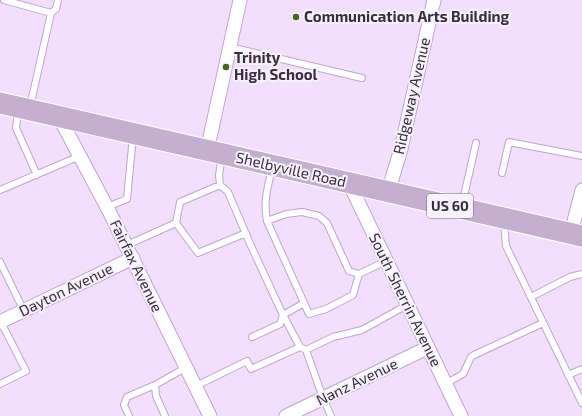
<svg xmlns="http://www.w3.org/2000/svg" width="582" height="416" font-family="'Exo 2',sans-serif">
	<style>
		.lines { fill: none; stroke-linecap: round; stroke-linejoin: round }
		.lane-casing { stroke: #c0a4d4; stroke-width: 8 }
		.street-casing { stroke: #c0a4d4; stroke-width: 15 }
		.primary-casing { stroke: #fff; stroke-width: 23 }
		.lane { stroke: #fff; stroke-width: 6 }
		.street { stroke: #fff; stroke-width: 13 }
		.primary { stroke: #c4afd1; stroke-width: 21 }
		.poi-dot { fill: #44671e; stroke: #f7f2fc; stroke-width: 1.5 }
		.labels { text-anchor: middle; stroke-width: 4; stroke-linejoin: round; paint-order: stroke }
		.shield { fill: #f7f2fc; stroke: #726979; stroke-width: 1 }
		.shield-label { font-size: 14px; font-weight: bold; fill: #392e41 }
		.poi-label { font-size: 15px; font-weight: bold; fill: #392e41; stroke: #f7f2fc; text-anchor: start }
		.street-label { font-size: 15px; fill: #392e41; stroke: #f7f2fc }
	</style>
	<rect width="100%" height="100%" fill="#f1dffd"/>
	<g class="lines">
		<defs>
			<path id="lane" d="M4 0 51 13 30 107
				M51 13 56 9 58 0
				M230 47 362 78
				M18 111 16 128 37 175
				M502 173 509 142 582 156
				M220 185 219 175 222 156
				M0 190 80 156
				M462 205 476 143
				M107 207 127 199 133 136
				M267 221C263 201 268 187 272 168
				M504 222 506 246 582 403
				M176 223 198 253 246 233
				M127 245 176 223 180 202 220 185 228 192 251 246 283 315 304 303
				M0 262 24 311
				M359 274 353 295 326 309 309 314 267 221 286 214 302 212 319 216 327 223 349 271 359 274 386 261
				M531 297 570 277 582 274
				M283 315 300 347 306 350 323 398 331 416
				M252 337 280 324 283 315
				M306 350 333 337 362 330 407 305
				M568 375 582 369
				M0 384 26 371 1 322
				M445 384 463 374 471 357 474 355 543 323
				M196 386 247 361 251 369 300 347
				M129 416 124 405 127 397 155 385
				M165 416 156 396 155 385 187 367"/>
			<path id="street" d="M59 117 109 211 210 416
				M207 151 240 0
				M349 183 461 416
				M388 192 401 149 434 0
				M571 233 582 190
				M0 322 133 258
				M286 416 427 348"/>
			<path id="primary" d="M0 103 582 236"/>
		</defs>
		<!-- lane casing -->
		<use href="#lane" class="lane-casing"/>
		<!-- street casing -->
		<use href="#street" class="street-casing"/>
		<!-- primary casing -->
		<use href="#primary" class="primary-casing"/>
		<!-- lane -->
		<use href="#lane" class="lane"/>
		<!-- street -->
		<use href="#street" class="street"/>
		<!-- primary -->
		<use href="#primary" class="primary"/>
	</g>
	<!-- markers -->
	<g class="poi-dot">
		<circle cx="296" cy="17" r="4"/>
		<circle cx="226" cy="67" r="4"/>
	</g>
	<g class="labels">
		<!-- shield labels -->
		<rect class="shield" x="427" y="194" width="46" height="24" rx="3"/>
		<g class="shield-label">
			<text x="450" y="211">US 60</text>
		</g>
		<!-- poi labels -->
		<g class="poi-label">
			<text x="304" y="22">Communication Arts Building</text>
			<text x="234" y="63">Trinity<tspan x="234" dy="17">High School</tspan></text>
		</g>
		<!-- street labels -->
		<g class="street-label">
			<text transform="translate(412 96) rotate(-77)" y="5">Ridgeway Avenue</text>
			<text transform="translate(291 170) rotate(13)" y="5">Shelbyville Road</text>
			<text transform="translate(136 266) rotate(64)" y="5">Fairfax Avenue</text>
			<text transform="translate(66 290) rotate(-26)" y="5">Dayton Avenue</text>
			<text transform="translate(405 300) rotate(64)" y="5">South Sherrin Avenue</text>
			<text transform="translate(357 382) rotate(-26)" y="5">Nanz Avenue</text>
		</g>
	</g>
</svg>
